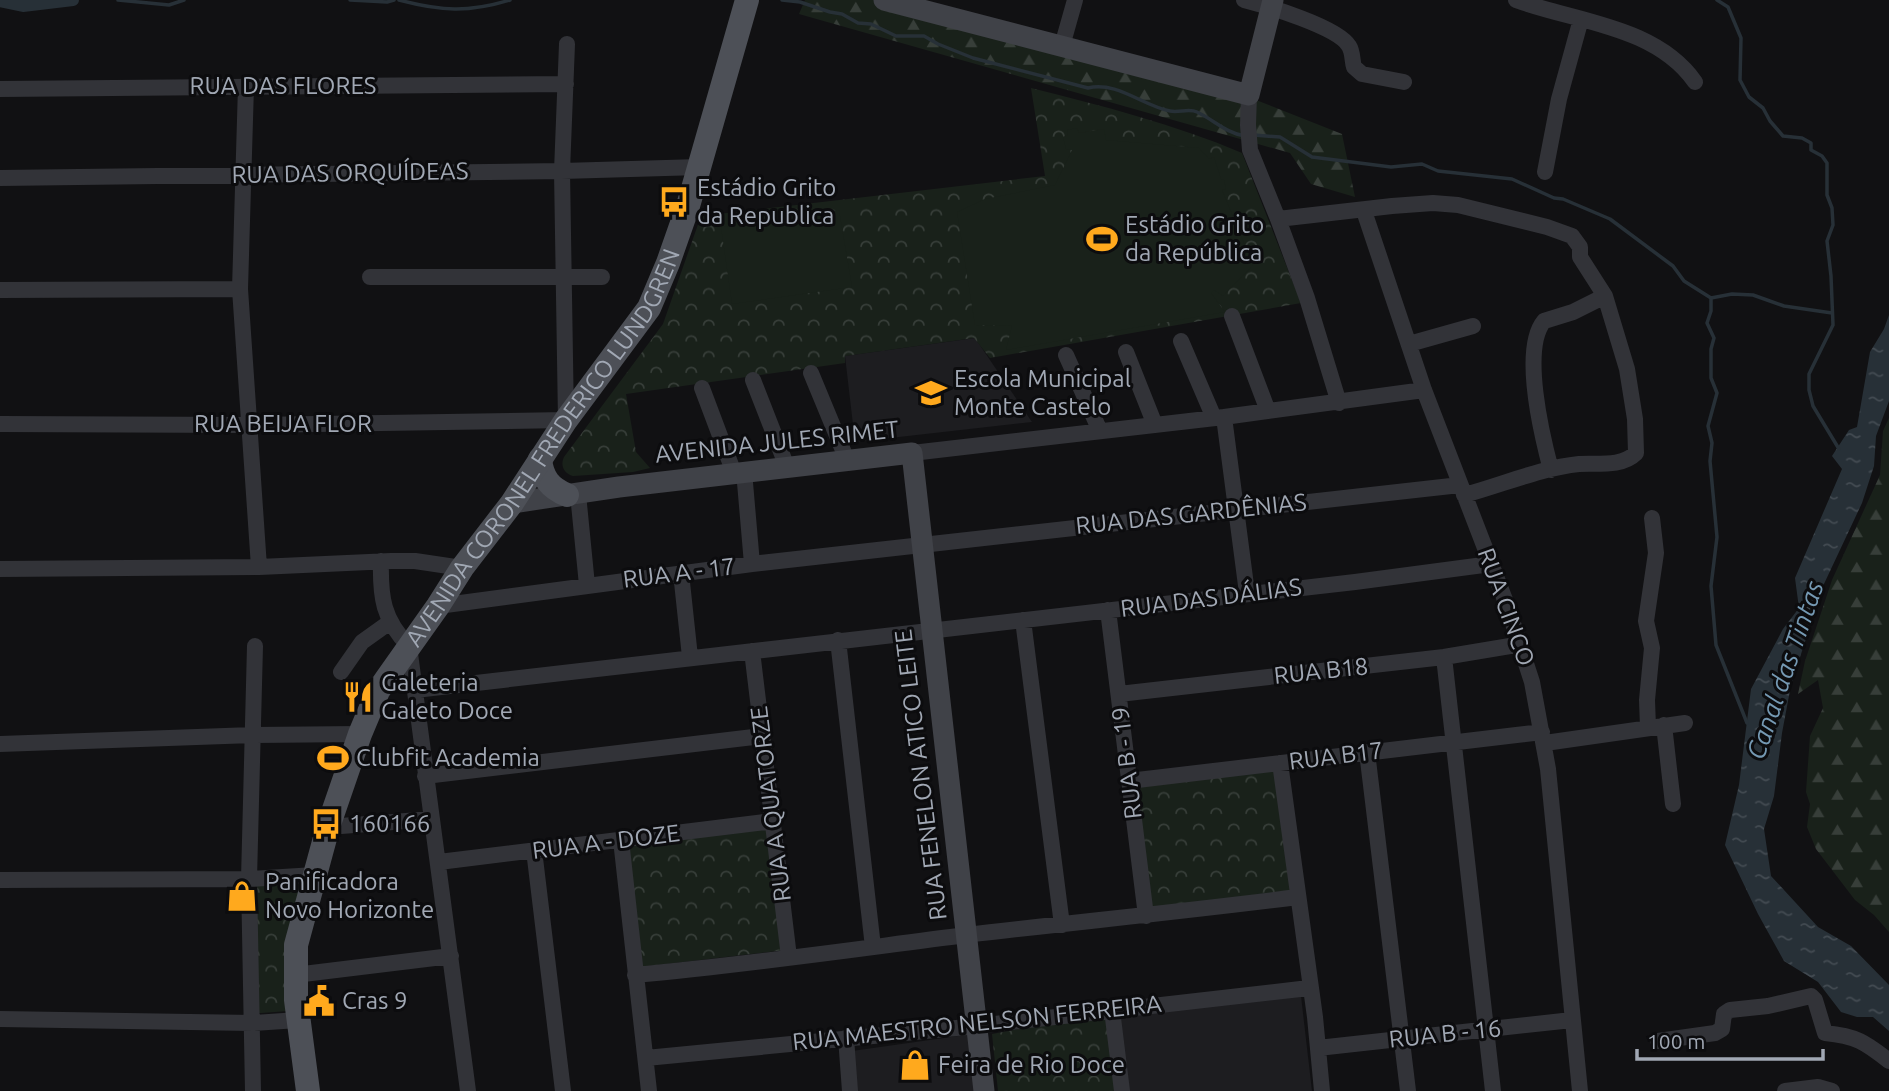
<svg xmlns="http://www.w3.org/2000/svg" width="1889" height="1091" font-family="Ubuntu,sans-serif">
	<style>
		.built { fill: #1d1d20 }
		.forest { fill: url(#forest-firs) }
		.park { fill: url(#park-crowns) }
		.garden { fill: #19211a }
		.water { fill: url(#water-ripples) }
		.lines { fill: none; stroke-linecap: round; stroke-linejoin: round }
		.stream { stroke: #273037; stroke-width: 3.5 }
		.canal { stroke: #273037; stroke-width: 12 }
		.street { stroke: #323338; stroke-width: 16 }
		.secondary { stroke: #404248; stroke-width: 21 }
		.primary { stroke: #4d5057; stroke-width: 24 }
		.labels { text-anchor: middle; stroke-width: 6; stroke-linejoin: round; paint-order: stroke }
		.street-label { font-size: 24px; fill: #a1a8b4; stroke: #0c0c0e }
		.poi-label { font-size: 24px; fill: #a1a8b4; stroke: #0c0c0e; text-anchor: start }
		.water-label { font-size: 26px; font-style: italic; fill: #7599b3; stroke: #0c0c0e }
	</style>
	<defs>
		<pattern id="forest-firs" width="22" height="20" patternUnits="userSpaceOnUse" patternTransform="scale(1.75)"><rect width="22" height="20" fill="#19211a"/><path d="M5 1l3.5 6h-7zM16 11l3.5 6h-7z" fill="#373e39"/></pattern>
		<pattern id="park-crowns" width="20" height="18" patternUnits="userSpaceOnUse" patternTransform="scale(1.75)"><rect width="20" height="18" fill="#19211a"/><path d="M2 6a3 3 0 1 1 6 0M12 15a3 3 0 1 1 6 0" fill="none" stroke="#373e39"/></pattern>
		<pattern id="water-ripples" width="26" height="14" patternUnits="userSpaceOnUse" patternTransform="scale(1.75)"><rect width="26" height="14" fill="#273037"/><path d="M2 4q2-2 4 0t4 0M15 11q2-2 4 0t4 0" fill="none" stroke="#434b52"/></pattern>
	</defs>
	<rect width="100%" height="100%" fill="#111113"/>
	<!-- built -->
	<path class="built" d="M975 338 1032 422 855 442 845 356Z
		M1301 996 1312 1091H1128L1120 1016Z
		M972 1034 978 1091H857L852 1051Z"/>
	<!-- forest -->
	<path class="forest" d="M805 0H877L1256 100 1342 134 1355 197 1311 184 1290 153 799 14Z
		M1889 418V932L1874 915 1855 900 1816 849 1807 827 1810 804 1806 792 1810 736 1823 708 1818 680 1798 694 1805 661 1832 580 1880 475 1883 431Z"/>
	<!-- park -->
	<path class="park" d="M1031 88C1103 106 1174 124 1242 153L1301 303 990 358 974 338 845 356V363L626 394 636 452 650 468 633 472 573 476C564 473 560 466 564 457L663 324 701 216 1045 176Z
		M1281 767 1292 892 1151 909 1137 784Z
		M771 825 785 950 640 967 627 842Z
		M245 883H300L284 966 288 1011 246 1014Z
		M1107 1013 1117 1091H998L992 1034Z"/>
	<!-- garden -->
	<path class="garden" d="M1077 128 1079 133 1104 129 1106 140 1199 148 1209 159 1214 157 1221 179 1224 180 1226 189 1222 190 1253 265 1223 296 1214 290 1211 293 1225 312 1006 350 1012 326 975 325 957 212 985 199 1055 185 1072 150 1066 149 1063 137 1068 135 1067 130Z
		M839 210 852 287 732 304 721 227Z"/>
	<!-- water -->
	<path class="water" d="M1889 315V401L1876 436 1874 466 1862 503 1823 586 1791 685 1782 733 1774 796 1764 829 1771 876 1818 927 1851 946 1889 985V1031L1873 1017H1857L1841 1012 1818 982 1784 961 1758 914 1725 845 1739 785 1751 689 1783 629 1799 608 1795 578 1842 469 1832 456 1849 430 1857 427 1870 352 1884 329Z"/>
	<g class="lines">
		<!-- stream -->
		<path class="stream" d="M118 0 169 5 184 0
			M350 0 387 2 394 0
			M399 0C441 11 468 13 510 0
			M782 0 800 2 830 12 842 14 858 23 871 24 896 36H924L938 44 973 58 1088 88C1117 81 1143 106 1170 111 1179 113 1189 108 1197 112 1214 120 1226 133 1245 136
			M1717 0 1728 7 1741 38 1740 80 1749 97 1763 108 1770 121 1783 136 1802 138 1811 143V150L1822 156 1827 163V195L1832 208 1833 225 1827 241 1831 276 1833 325 1809 374V390L1813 406 1839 449
			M1253 135 1280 137 1312 157 1391 167 1422 164 1438 171 1512 179 1554 198 1563 199 1610 219 1673 266 1684 281 1711 298V311L1707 323 1714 338 1711 349V378L1717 393 1708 426 1712 443 1710 461 1717 537 1711 586 1716 645 1747 723
			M1711 298 1732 294 1753 295 1784 306 1832 313"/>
		<!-- canal -->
		<path class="canal" d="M0 1 23 6 73 0"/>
		<!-- street -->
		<path class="street" d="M1244 0C1267 6 1338 27 1349 46 1353 52 1352 61 1354 67L1362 74 1404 82
			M1516 0C1576 22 1656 26 1695 82
			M1062 46 1075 0
			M246 86 240 289 259 567
			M0 89 566 84
			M1249 95 1248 125 1250 150 1278 219
			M1545 172 1559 99 1581 19
			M0 178 562 171 700 167
			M1364 211 1424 390 1507 605 1532 682 1548 769 1580 1091
			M370 277H602
			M0 290 240 289
			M1232 316 1268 411
			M1181 341 1214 418
			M1409 344 1473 326
			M1126 352 1155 425
			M1066 355 1100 431
			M811 373 847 460
			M753 380 787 467
			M702 388 734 473
			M1339 403 1307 298 1278 219 1392 206 1433 203 1458 205 1547 227 1572 236 1580 247V257L1605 296 1627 369 1635 419 1636 453C1622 467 1598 463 1579 464 1540 468 1502 485 1464 495
			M1224 417 1247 593
			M0 424 249 425 566 420 562 171 567 44
			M912 453 1224 417 1424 390
			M1551 470C1542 436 1521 349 1544 321L1573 312 1605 296
			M744 471 752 564
			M578 494 587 585
			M381 561C380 597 383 620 409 646L468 1091
			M0 569 259 567 391 561H415L462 568
			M681 573 690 657
			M438 606 752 564 1460 485
			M1108 610 1146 916
			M1023 620 1062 925
			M838 640 873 947
			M752 651 789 957
			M1444 657 1493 1091
			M341 672 362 642 390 622
			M415 690 1355 582 1491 564
			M1119 694 1444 657 1522 644
			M1664 725 1673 804
			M1648 727 1647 700 1652 648 1646 621 1656 553 1652 518
			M1545 743 1685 723
			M0 744 253 735 360 734
			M1367 752 1408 1091
			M1280 763 1315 1017 1322 1091
			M425 776 762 736
			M1129 781 1542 732
			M328 827 432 819
			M621 840 649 1091
			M534 850 563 1091
			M439 862 773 821
			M0 880 249 879 315 875
			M295 975 451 956
			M635 975C746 965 856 949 966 935 1077 922 1187 911 1298 897
			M1112 1010 1122 1091
			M0 1019 253 1023 298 1020
			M846 1038 850 1091
			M1658 1041 1715 1033 1722 1029 1724 1014 1730 1010 1768 1006 1811 996 1815 1000 1825 1033C1856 1036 1865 1042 1889 1061
			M1318 1048 1572 1020
			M646 1058 977 1026 1309 988
			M253 1091 249 879 255 646
			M1785 1091 1818 1087 1832 1091"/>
		<!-- secondary -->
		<path class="secondary" d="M884 0 1249 95 1273 0
			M512 503 619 487 912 453 984 1091"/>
		<!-- primary -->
		<g class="primary">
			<path d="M540 459C542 478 550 488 567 495"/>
			<path id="s1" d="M308 1091 296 1000V945L328 827 360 734 378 691 387 678 438 606 462 568 512 503 566 420 649 308 668 263 688 206 747 0"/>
		</g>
	</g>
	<!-- icons -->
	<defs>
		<symbol id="bus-bare" viewBox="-9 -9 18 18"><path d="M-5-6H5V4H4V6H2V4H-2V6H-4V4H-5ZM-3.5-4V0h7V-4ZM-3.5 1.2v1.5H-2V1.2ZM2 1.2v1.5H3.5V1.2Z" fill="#ffa91d" stroke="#0c0c0e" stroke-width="2.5" paint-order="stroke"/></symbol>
		<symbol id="stadium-bare" viewBox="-9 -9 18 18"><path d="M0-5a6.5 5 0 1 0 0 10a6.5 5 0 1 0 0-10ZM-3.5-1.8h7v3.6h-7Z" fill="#ffa91d" stroke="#0c0c0e" stroke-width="2.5" paint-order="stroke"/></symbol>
		<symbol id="school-bare" viewBox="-9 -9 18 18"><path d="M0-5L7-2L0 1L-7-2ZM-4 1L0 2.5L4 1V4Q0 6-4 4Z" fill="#ffa91d" stroke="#0c0c0e" stroke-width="2.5" paint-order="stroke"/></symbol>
		<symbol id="restaurant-bare" viewBox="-9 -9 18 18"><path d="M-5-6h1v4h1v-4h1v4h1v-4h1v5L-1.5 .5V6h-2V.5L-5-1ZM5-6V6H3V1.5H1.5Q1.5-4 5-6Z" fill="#ffa91d" stroke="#0c0c0e" stroke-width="2.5" paint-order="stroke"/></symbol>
		<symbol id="shop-bare" viewBox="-9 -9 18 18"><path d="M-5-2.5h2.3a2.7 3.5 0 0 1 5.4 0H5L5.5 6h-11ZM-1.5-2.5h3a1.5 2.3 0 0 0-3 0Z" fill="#ffa91d" stroke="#0c0c0e" stroke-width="2.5" paint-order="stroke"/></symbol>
		<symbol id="civic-bare" viewBox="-9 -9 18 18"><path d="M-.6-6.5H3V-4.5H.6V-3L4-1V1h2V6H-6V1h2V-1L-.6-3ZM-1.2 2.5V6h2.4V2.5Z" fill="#ffa91d" stroke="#0c0c0e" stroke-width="2.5" paint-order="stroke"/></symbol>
	</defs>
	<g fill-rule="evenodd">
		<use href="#bus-bare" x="652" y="180" width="44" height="44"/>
		<use href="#stadium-bare" x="1080" y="217" width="44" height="44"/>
		<use href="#school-bare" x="909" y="371" width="44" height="44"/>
		<use href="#restaurant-bare" x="336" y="675" width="44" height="44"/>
		<use href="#stadium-bare" x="311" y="736" width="44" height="44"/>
		<use href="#bus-bare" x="304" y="802" width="44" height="44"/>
		<use href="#shop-bare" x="220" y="874" width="44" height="44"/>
		<use href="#civic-bare" x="297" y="979" width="44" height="44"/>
		<use href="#shop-bare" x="893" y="1043" width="44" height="44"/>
	</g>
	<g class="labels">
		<!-- street labels -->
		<g class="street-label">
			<text x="283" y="94">RUA DAS FLORES</text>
			<text transform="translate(350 173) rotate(-1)" y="8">RUA DAS ORQUÍDEAS</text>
			<text x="283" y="432">RUA BEIJA FLOR</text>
			<text transform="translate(777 442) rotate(-6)" y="8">AVENIDA JULES RIMET</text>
			<text dy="8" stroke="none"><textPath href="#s1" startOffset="709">AVENIDA CORONEL FREDERICO LUNDGREN</textPath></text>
			<text transform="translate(1191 514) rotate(-6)" y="8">RUA DAS GARDÊNIAS</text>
			<text transform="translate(679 573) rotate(-7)" y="8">RUA A - 17</text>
			<text transform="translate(1211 598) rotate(-7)" y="8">RUA DAS DÁLIAS</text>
			<text transform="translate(1506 607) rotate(70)" y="8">RUA CINCO</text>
			<text transform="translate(1321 671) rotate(-6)" y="8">RUA B18</text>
			<text transform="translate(1336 756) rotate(-7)" y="8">RUA B17</text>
			<text transform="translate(1127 763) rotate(-97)" y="8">RUA B - 19</text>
			<text transform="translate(921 775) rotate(-97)" y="8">RUA FENELON ATICO LEITE</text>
			<text transform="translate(771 804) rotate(-97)" y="8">RUA A QUATORZE</text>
			<text transform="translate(606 842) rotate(-7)" y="8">RUA A - DOZE</text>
			<text transform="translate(977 1023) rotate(-6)" y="8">RUA MAESTRO NELSON FERREIRA</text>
			<text transform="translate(1445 1034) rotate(-6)" y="8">RUA B - 16</text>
		</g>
		<!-- poi labels -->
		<g class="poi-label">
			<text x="697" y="196">Estádio Grito<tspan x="697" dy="28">da Republica</tspan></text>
			<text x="1125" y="233">Estádio Grito<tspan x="1125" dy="28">da República</tspan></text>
			<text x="954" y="387">Escola Municipal<tspan x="954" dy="28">Monte Castelo</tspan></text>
			<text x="381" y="691">Galeteria<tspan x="381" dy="28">Galeto Doce</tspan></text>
			<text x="356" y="766">Clubfit Academia</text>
			<text x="349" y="832">160166</text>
			<text x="265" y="890">Panificadora<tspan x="265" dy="28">Novo Horizonte</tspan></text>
			<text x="342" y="1009">Cras 9</text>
			<text x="938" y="1073">Feira de Rio Doce</text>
		</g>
		<!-- water labels -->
		<g class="water-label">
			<text transform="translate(1785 670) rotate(-71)" y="9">Canal das Tintas</text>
		</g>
	</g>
	<!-- scale -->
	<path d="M1637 1049v10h186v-10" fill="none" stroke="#a1a8b4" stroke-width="3.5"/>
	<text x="1647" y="1049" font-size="21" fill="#a1a8b4" stroke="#0c0c0e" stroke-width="5" paint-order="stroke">100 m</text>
</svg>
